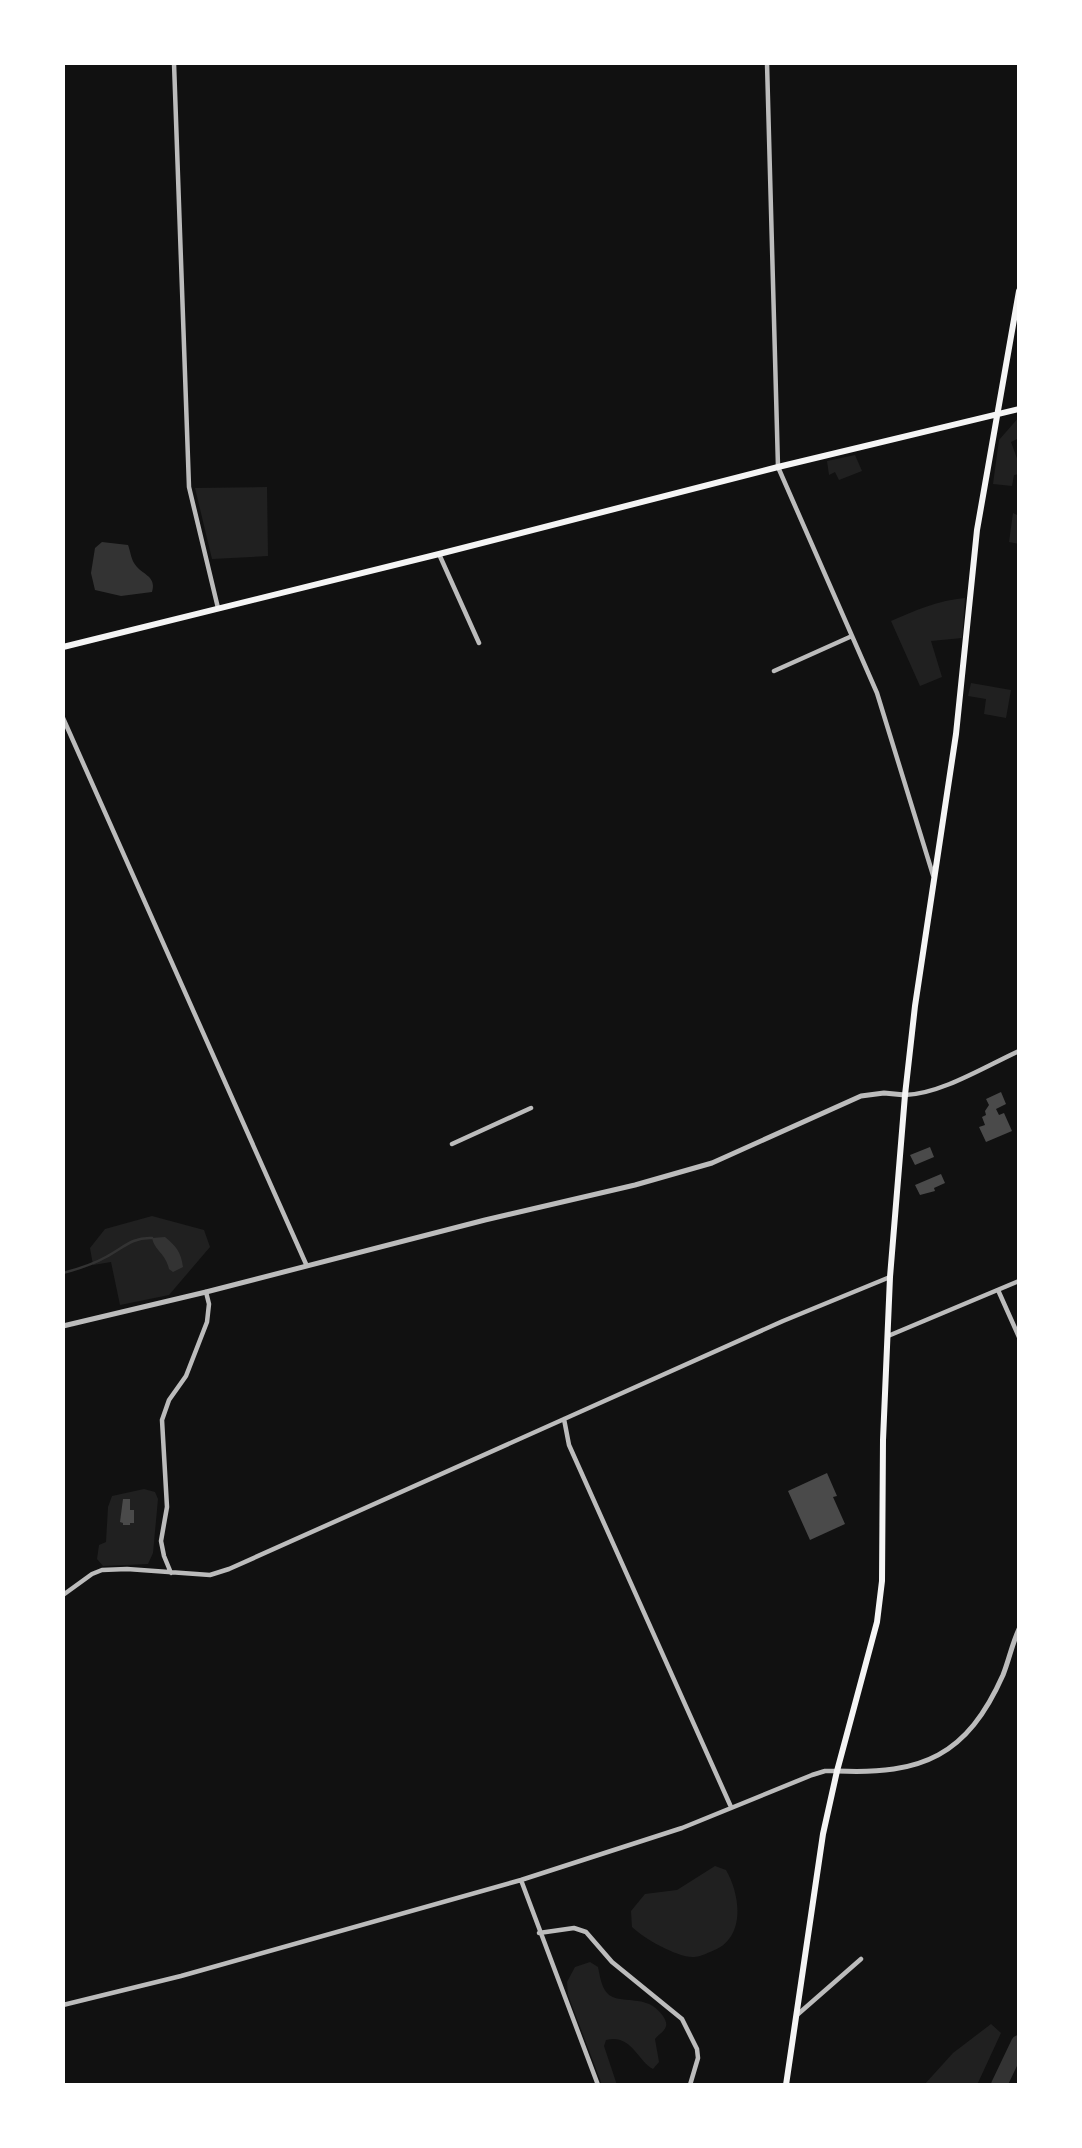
<svg xmlns="http://www.w3.org/2000/svg" width="1082" height="2148" font-family="'Fira Sans',sans-serif">
	<style>
		.green { fill: #202020 }
		.water { fill: #333 }
		.lines { fill: none; stroke-linecap: round; stroke-linejoin: round }
		.stream { stroke: #333; stroke-width: 2.5 }
		.river { stroke: #333; stroke-width: 16 }
		.building { fill: #4a4a4a }
		.minor { stroke: #bcbcbc; stroke-width: 4.5 }
		.tertiary { stroke: #bcbcbc; stroke-width: 5 }
		.primary { stroke: #f5f5f5; stroke-width: 6 }
	</style>
	<rect width="100%" height="100%" fill="#111"/>
	<!-- green -->
	<path class="green" d="M1019 417V438L1011 442 1019 464V474L1014 475 1012 486 993 484 999 440Z
		M855 455 862 471 839 480 835 472 829 475 827 461Z
		M267 487 268 556 212 559 195 488Z
		M1013 513 1019 516V544L1009 542Z
		M965 598 962 638 931 641 942 677 920 686 891 621C914 611 939 600 965 598Z
		M971 683 1011 690 1006 718 984 714 986 699 968 696Z
		M152 1216 204 1230 210 1247 169 1295 120 1305 111 1262 93 1265 90 1248 105 1229Z
		M144 1489 155 1492 158 1499 153 1553 148 1564 103 1566 97 1559 99 1545 106 1542 108 1507 112 1496Z
		M715 1866 726 1870C742 1898 745 1941 710 1952 705 1954 699 1957 694 1957 678 1958 643 1938 632 1927L631 1911 645 1894 677 1890Z
		M590 1962 598 1967C600 1976 601 1986 607 1993 619 2006 647 1992 663 2016 665 2019 667 2023 666 2026 665 2031 658 2035 655 2039L659 2062 653 2069C638 2061 631 2033 606 2040L604 2046 617 2085H602L568 1995 567 1982 575 1967Z
		M991 2024 1001 2033 977 2085H924L953 2053Z"/>
	<!-- water -->
	<path class="water" d="M102 542 128 545C130 550 131 558 134 563 141 575 157 575 152 592L121 596 95 590 91 573 95 548Z
		M165 1237C176 1246 181 1252 183 1267L173 1272 169 1269C166 1254 155 1251 152 1238Z"/>
	<g class="lines">
		<!-- stream -->
		<path class="stream" d="M63 1273C78 1269 92 1265 106 1257 123 1248 132 1237 152 1238"/>
		<!-- river -->
		<path class="river" d="M999 2085 1019 2043"/>
	</g>
	<!-- building -->
	<path class="building" d="M1001 1092 1006 1104 996 1109 999 1115 1004 1113 1012 1131 986 1142 979 1127 985 1125 982 1117 986 1115 985 1111 989 1105 986 1099Z
		M930 1147 934 1157 915 1165 910 1155Z
		M941 1174 945 1183 934 1188 935 1191 920 1195 915 1185Z
		M827 1473 837 1496 833 1497 845 1524 810 1540 788 1491Z
		M123 1499H130V1510H134V1523H130V1525H123V1523L120 1522Z"/>
	<g class="lines">
		<!-- minor -->
		<path class="minor" d="M174 63 189 487 218 608
			M767 63 778 467 877 693 933 875
			M439 554 479 643
			M774 671 852 636
			M63 718 306 1264
			M905 1095C941 1094 986 1066 1019 1051
			M452 1144 531 1108
			M998 1290 1019 1337
			M888 1336 1019 1281
			M564 1419 569 1445 731 1807
			M171 1573 164 1556 161 1541 167 1507 162 1420 169 1400 186 1376 207 1322 209 1304 206 1292
			M63 1595 92 1574 102 1570 127 1569 210 1575 229 1569 783 1321 890 1277
			M521 1880 598 2085
			M539 1933 574 1928 586 1932 612 1962 682 2019 697 2049 698 2058 690 2085
			M63 2005 181 1976 521 1880 682 1828 812 1775 825 1771H837
			M797 2015 861 1959"/>
		<!-- tertiary -->
		<path class="tertiary" d="M63 1326 206 1292 485 1220 635 1185 712 1163 861 1096 884 1093 905 1095
			M837 1771C922 1775 967 1756 1003 1675 1009 1660 1012 1644 1019 1629"/>
		<!-- primary -->
		<path class="primary" d="M63 647 439 554 778 467 1019 409
			M786 2085 823 1834 837 1771 877 1622 882 1581 883 1440 890 1277 905 1095 915 1006 956 734 977 530 1019 291"/>
	</g>
	<!-- border -->
	<rect width="1082" height="2148" fill="none" stroke="#ffffff" stroke-width="130"/>
</svg>
